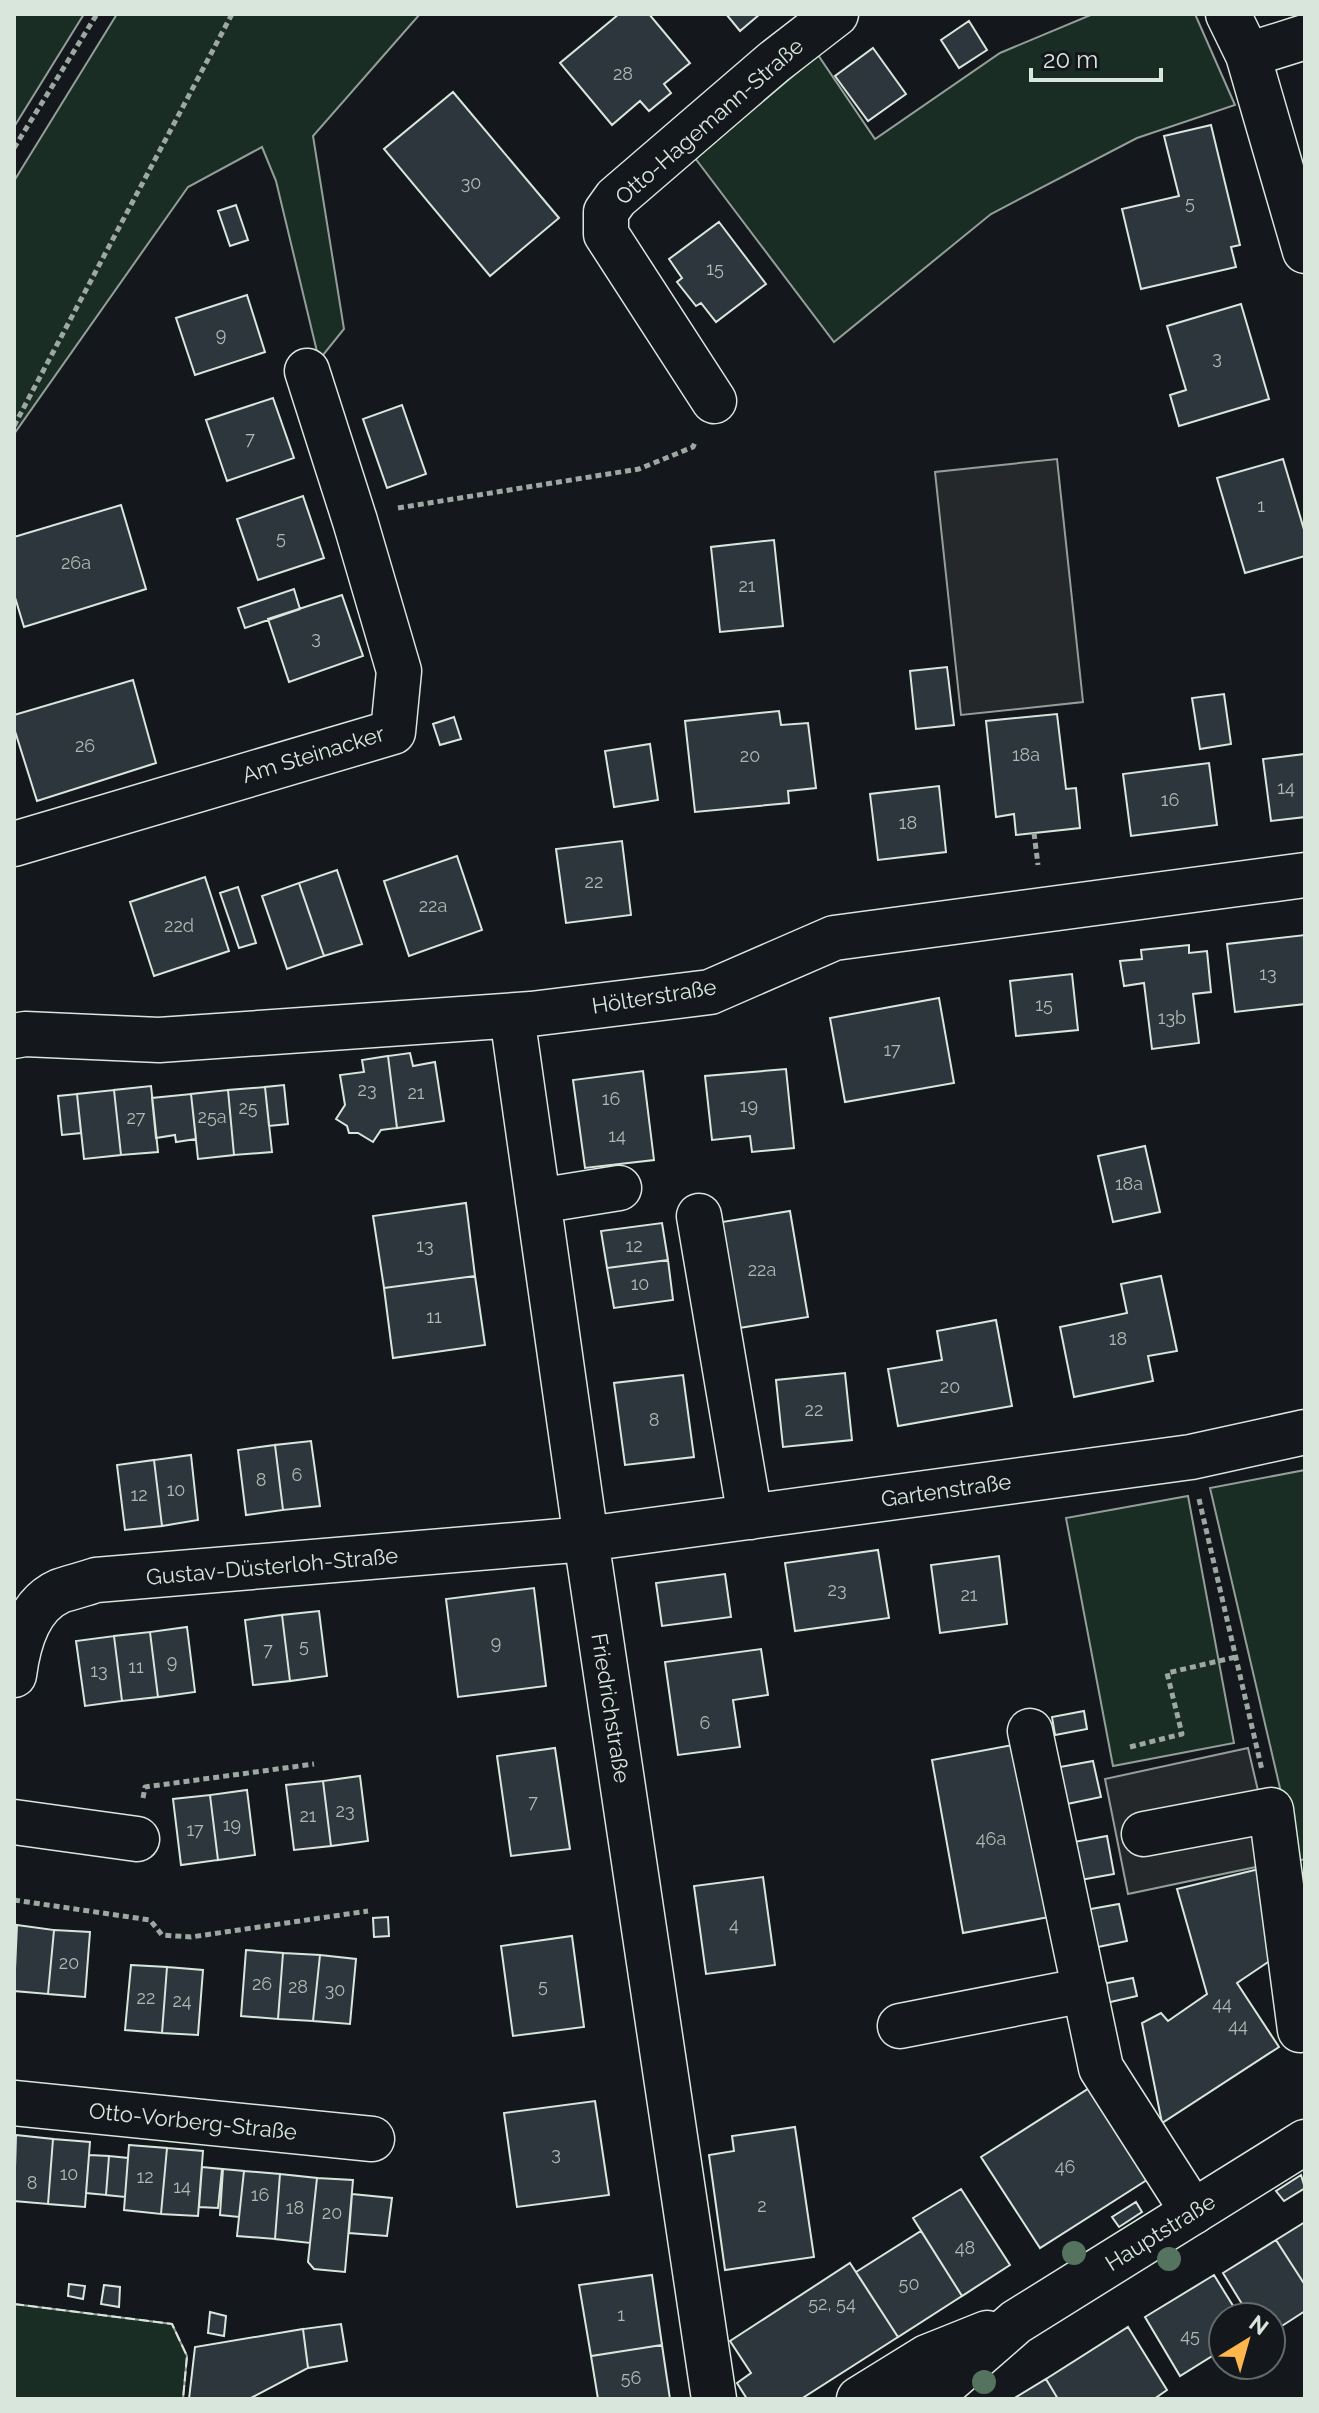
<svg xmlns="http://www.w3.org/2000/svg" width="1319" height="2413" font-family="Raleway,sans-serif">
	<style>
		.green { fill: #1a2d24; stroke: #939e99; stroke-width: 2 }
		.parking { fill: #24282b; stroke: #939e99; stroke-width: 2 }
		.building { fill: #2c363c; stroke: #d8e6dc; stroke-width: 2 }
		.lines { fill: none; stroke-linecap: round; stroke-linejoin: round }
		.minor-casing { stroke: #d8e6dc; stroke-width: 47 }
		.major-casing { stroke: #d8e6dc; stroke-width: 47 }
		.path { stroke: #9da8a2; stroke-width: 5; stroke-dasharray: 6 4; stroke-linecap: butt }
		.minor { stroke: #14181c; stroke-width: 44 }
		.major { stroke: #14181c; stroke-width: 44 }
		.fence { stroke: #d8e6dc; stroke-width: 2; stroke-dasharray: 10 4; stroke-linecap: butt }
		.tree { fill: #55745f }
		.labels { text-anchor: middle; stroke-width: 6; stroke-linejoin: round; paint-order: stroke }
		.number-label { font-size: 18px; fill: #adbab4 }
		.street-label { font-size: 22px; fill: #d8e6dc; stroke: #14181c }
	</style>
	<rect width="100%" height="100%" fill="#14181c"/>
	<!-- green -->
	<path class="green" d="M14 14H84L14 127Z
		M117 14H420L313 136 344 329 319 360 276 181 262 147 188 187 14 434V181Z
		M1093 14H1195L1235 105 1137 138 991 214 834 342 695 158 818 55 875 139 1000 53Z
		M1305 1470V1859L1297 1861 1210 1488Z
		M1188 1496 1234 1743 1113 1766 1066 1518Z
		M14 2304 172 2324 187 2356 183 2399H14Z"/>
	<!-- parking -->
	<path class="parking" d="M1057 459 1083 702 961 715 935 472Z
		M1248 1748 1275 1863 1128 1894 1105 1779Z"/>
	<!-- building -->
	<path class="building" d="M619 14H649L690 63 664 84 671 93 649 111 640 101 612 125 560 63Z
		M726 14H760L740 31Z
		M969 21 987 50 959 68 941 40Z
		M873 48 906 94 868 121 835 76Z
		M453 92 559 218 490 276 384 149Z
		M1211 125 1240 245 1231 247 1236 267 1141 289 1122 209 1179 196 1164 136Z
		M236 205 248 240 230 246 218 211Z
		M719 222 766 284 716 322 701 303 696 306 677 282 682 278 669 259Z
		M247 295 265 352 195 375 176 318Z
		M1241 304 1269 399 1179 426 1170 395 1186 390 1167 326Z
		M273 398 294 458 227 481 206 420Z
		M402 405 426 474 387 488 363 419Z
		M1283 459 1305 533V556L1245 573 1217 478Z
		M303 496 324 558 258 580 237 519Z
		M121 505 146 589 24 627 14 594V537Z
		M774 540 783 626 720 632 711 547Z
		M294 589 300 609 245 628 238 608Z
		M342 595 363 656 289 682 268 619Z
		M947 667 954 725 916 729 910 671Z
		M133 680 156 763 37 801 14 728V715Z
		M1224 694 1231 744 1200 749 1192 698Z
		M779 711 781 725 808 723 816 788 788 791 789 803 695 812 685 721Z
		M1057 714 1066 789 1076 788 1080 828 1016 835 1014 814 996 817 986 721Z
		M454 717 461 739 440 745 433 724Z
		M650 744 658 800 614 807 605 751Z
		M1305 754V817L1271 821 1263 759Z
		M1209 763 1217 825 1131 836 1123 774Z
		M939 786 946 852 878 860 870 794Z
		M622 841 631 915 566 923 556 849Z
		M457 856 482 930 409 956 384 881Z
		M337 870 362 944 324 956 299 883Z
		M205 877 229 951 154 976 130 902Z
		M299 883 324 956 287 969 262 896Z
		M238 887 256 943 239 948 220 893Z
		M1305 935V1004L1235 1012 1227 944Z
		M1189 945V953L1207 951 1211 992 1193 994 1199 1043 1152 1049 1144 983 1124 986 1120 961 1142 959 1141 950Z
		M1072 974 1078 1030 1016 1036 1010 981Z
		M939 998 954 1083 845 1102 830 1018Z
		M410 1053 413 1066 435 1062 444 1121 397 1128 388 1056Z
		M388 1056 397 1128 381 1130 373 1142 358 1133H349L347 1126 336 1119 345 1105 340 1075 364 1072 362 1060Z
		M786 1069 794 1148 752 1152 750 1136 712 1140 705 1076Z
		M643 1071 654 1160 585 1168 573 1080Z
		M284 1085 288 1124 269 1126 265 1087Z
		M151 1086 158 1152 121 1155 114 1090Z
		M265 1087 272 1152 234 1155 228 1090Z
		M114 1090 121 1155 84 1159 77 1094Z
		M228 1090 234 1155 198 1159 191 1094Z
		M77 1094 81 1133 62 1135 58 1096Z
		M191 1094 196 1139 176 1142 175 1135 156 1138 152 1098Z
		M1145 1146 1160 1212 1113 1222 1098 1156Z
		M466 1203 475 1276 384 1288 373 1216Z
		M790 1211 808 1317 733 1329 716 1223Z
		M662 1223 668 1260 607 1268 601 1231Z
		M668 1260 673 1300 614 1308 607 1268Z
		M475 1276 485 1345 393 1358 384 1288Z
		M1161 1276 1177 1351 1148 1356 1153 1381 1074 1397 1060 1327 1127 1313 1121 1284Z
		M996 1320 1012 1406 898 1426 888 1369 942 1360 937 1331Z
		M845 1373 852 1440 783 1447 776 1380Z
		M683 1375 694 1457 625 1465 614 1383Z
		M311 1441 320 1506 283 1510 275 1445Z
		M275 1445 283 1510 246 1515 238 1450Z
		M191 1455 198 1520 162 1526 154 1460Z
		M154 1460 162 1526 125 1530 117 1465Z
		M878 1550 889 1618 795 1631 785 1563Z
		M999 1556 1007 1624 940 1633 931 1565Z
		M725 1574 731 1617 662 1626 656 1583Z
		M534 1588 546 1686 458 1697 446 1599Z
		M319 1611 327 1676 290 1681 282 1615Z
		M282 1615 290 1681 253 1685 245 1620Z
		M187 1627 195 1692 158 1697 150 1632Z
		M150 1632 158 1697 122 1701 114 1636Z
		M114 1636 122 1701 85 1706 76 1641Z
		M761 1649 768 1695 733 1700 740 1747 678 1755 665 1662Z
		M1084 1711 1087 1729 1055 1735 1052 1717Z
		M1018 1744 1049 1917 963 1933 932 1760Z
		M555 1748 570 1849 511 1856 497 1756Z
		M1093 1761 1101 1797 1067 1804 1060 1767Z
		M360 1776 368 1841 331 1846 323 1781Z
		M323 1781 331 1846 294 1850 286 1785Z
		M247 1790 255 1855 218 1860 210 1795Z
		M210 1795 218 1860 181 1865 173 1799Z
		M1107 1836 1114 1874 1080 1880 1074 1842Z
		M1259 1869 1280 1954 1237 1983 1279 2047 1162 2123 1142 2023 1161 2013 1168 2021 1207 1994 1177 1889Z
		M763 1877 775 1965 706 1974 694 1886Z
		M1119 1904 1127 1941 1093 1948 1085 1910Z
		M388 1917 389 1936 374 1937 373 1918Z
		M17 1925 54 1930 48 1994 14 1991Z
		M54 1930 90 1932 85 1997 48 1994Z
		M572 1936 584 2027 513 2036 501 1946Z
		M246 1950 283 1953 278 2019 241 2016Z
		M283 1953 320 1955 313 2021 278 2019Z
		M320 1955 356 1959 350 2024 313 2021Z
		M131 1965 167 1967 162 2033 125 2030Z
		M167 1967 203 1970 198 2035 162 2033Z
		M1133 1978 1137 1996 1106 2003 1102 1984Z
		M1091 2087 1150 2178 1040 2248 981 2157Z
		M595 2101 609 2195 517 2207 504 2113Z
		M795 2127 814 2257 725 2270 709 2155 734 2151 732 2136Z
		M16 2135 53 2139 48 2204 14 2201Z
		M53 2139 90 2142 85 2207 48 2204Z
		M129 2145 167 2148 161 2214 124 2210Z
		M167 2148 203 2151 198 2216 161 2214Z
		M89 2155 109 2156 106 2195 86 2193Z
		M109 2156 128 2158 125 2197 106 2195Z
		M202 2167 222 2169 218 2208 199 2207Z
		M223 2169 244 2171 239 2217 220 2215Z
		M244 2171 280 2174 275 2239 237 2236Z
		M280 2174 317 2178 310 2243 275 2239Z
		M1301 2175 1305 2188 1284 2201 1276 2191Z
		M317 2178 353 2180 345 2272 314 2269 308 2262Z
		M961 2189 1010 2265 962 2296 913 2218Z
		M352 2194 392 2198 387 2236 349 2233Z
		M1136 2202 1142 2212 1119 2227 1112 2217Z
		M1305 2222V2285L1276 2240Z
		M921 2231 962 2296 898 2337 856 2272Z
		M1276 2240 1305 2285V2311L1271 2333V2317H1250L1223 2273Z
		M850 2263 898 2337 801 2399H747L737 2383 751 2373 730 2341Z
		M652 2275 662 2345 591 2356 579 2285Z
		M1214 2275 1240 2317H1223V2360L1216 2359 1214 2355 1180 2376 1145 2317Z
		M69 2284 85 2286 83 2299 68 2296Z
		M104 2285 120 2287 119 2307 101 2304Z
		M210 2312 226 2316 224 2336 208 2333Z
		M341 2324 347 2361 308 2368 303 2329Z
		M1128 2327 1167 2390 1154 2399H1058L1046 2379Z
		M303 2329 308 2368 249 2399H189L195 2347Z
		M662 2345 670 2399H598L591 2356Z
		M1046 2379 1058 2399H1013Z"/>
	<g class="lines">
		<defs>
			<path id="minor" d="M1228 14 1248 55 1305 251
				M1248 55 1305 37
				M714 401 606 234V212L616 198 774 62 836 14
				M14 844 393 732 399 671 355 521 307 371
				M512 1016 586 1539 714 2399
				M14 1036 25 1034 159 1040 531 1014 710 992 834 938 1305 875
				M538 1201 619 1188
				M699 1216 750 1517
				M14 1675C18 1644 28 1605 60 1591 72 1587 85 1584 96 1580L586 1539 1191 1457 1305 1432
				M1030 1731 1101 2068 1193 2212
				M14 1822 137 1839
				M1144 1834 1271 1810 1300 2030
				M900 2026 1085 1990
				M14 2103 372 2139"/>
			<path id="major" d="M859 2399 927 2357 987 2333
				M924 2399 945 2384 1016 2322 1305 2142"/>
		</defs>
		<!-- minor casing -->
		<use href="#minor" class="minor-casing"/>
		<!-- major casing -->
		<use href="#major" class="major-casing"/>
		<!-- path -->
		<path class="path" d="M14 148 97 14
			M14 426 232 14
			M398 508 639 469 693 447 696 440
			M1034 833 1038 865
			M1199 1499 1262 1770
			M1130 1747 1182 1734 1167 1673 1236 1657
			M143 1798 145 1787 314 1764
			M14 1900 150 1920 162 1935 191 1937 368 1911"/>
		<!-- minor -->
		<use href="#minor" class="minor"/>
		<!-- major -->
		<use href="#major" class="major"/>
		<!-- fence -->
		<path class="fence" d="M14 2304 172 2324 187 2356 183 2399"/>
	</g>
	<!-- trees -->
	<g class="tree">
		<circle cx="1074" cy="2253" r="12"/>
		<circle cx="1169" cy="2259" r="12"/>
		<circle cx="984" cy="2382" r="12"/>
	</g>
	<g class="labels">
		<!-- number labels -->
		<g class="number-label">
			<text x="623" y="80">28</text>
			<text x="471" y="189">30</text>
			<text x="1190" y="209">5</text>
			<text x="715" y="275">15</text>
			<text x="221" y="341">9</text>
			<text x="1217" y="364">3</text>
			<text x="250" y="445">7</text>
			<text x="1261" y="512">1</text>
			<text x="281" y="544">5</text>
			<text x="76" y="569">26a</text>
			<text x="747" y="592">21</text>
			<text x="316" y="644">3</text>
			<text x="85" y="752">26</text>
			<text x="1026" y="761">18a</text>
			<text x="750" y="762">20</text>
			<text x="1286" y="794">14</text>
			<text x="1170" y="806">16</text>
			<text x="908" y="829">18</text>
			<text x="594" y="888">22</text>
			<text x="433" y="912">22a</text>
			<text x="179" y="932">22d</text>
			<text x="1268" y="980">13</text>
			<text x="1044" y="1011">15</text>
			<text x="1172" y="1024">13b</text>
			<text x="892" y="1056">17</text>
			<text x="367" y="1096">23</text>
			<text x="416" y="1099">21</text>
			<text x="611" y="1105">16</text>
			<text x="749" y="1112">19</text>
			<text x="248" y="1114">25</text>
			<text x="212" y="1123">25a</text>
			<text x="136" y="1124">27</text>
			<text x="617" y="1142">14</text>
			<text x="1129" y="1190">18a</text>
			<text x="425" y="1252">13</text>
			<text x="634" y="1252">12</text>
			<text x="762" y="1276">22a</text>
			<text x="640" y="1290">10</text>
			<text x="434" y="1323">11</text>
			<text x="1118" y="1345">18</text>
			<text x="950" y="1393">20</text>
			<text x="814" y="1416">22</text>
			<text x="654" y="1426">8</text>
			<text x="297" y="1481">6</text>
			<text x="261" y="1486">8</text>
			<text x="176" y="1496">10</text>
			<text x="139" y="1501">12</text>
			<text x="837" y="1596">23</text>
			<text x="969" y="1601">21</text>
			<text x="496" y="1649">9</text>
			<text x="304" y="1652">5</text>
			<text x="268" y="1656">7</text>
			<text x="172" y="1668">9</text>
			<text x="136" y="1673">11</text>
			<text x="99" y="1677">13</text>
			<text x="705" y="1729">6</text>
			<text x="533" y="1808">7</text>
			<text x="345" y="1817">23</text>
			<text x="308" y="1822">21</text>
			<text x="232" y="1831">19</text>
			<text x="195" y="1836">17</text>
			<text x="991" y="1845">46a</text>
			<text x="734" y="1931">4</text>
			<text x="69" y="1969">20</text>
			<text x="262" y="1990">26</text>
			<text x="543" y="1992">5</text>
			<text x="298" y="1993">28</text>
			<text x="335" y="1996">30</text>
			<text x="146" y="2004">22</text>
			<text x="182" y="2007">24</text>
			<text x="1222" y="2010">44</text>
			<text x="1238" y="2032">44</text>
			<text x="556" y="2160">3</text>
			<text x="1065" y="2173">46</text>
			<text x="69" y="2180">10</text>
			<text x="145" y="2183">12</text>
			<text x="32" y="2189">8</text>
			<text x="182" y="2193">14</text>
			<text x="260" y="2201">16</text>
			<text x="762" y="2212">2</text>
			<text x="295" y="2214">18</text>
			<text x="332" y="2219">20</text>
			<text x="965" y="2254">48</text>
			<text x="909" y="2290">50</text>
			<text x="832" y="2310">52, 54</text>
			<text x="621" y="2321">1</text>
			<text x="1190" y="2342">45</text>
			<text x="631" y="2384">56</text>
		</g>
		<!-- street labels -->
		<g class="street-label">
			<text transform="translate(709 121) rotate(-41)" y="8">Otto-Hagemann-Straße</text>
			<text transform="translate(313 754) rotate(-17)" y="8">Am Steinacker</text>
			<text transform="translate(654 996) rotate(-9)" y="8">Hölterstraße</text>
			<text transform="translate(946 1490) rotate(-8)" y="8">Gartenstraße</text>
			<text transform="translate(272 1566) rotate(-5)" y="8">Gustav-Düsterloh-Straße</text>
			<text transform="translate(611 1708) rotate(81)" y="8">Friedrichstraße</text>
			<text transform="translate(193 2121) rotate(6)" y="8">Otto-Vorberg-Straße</text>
			<text transform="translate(1160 2232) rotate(-32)" y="8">Hauptstraße</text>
		</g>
	</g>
	<!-- border -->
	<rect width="1319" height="2413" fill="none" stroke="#d8e6dc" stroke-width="32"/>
	<!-- north arrow -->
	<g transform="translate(1247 2341) rotate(37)"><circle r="38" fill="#14181c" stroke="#626a69" stroke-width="2"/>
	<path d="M0-6L14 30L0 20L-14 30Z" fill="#ffb74d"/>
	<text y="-12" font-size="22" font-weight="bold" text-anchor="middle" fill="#d8e6dc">N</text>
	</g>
	<!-- scale -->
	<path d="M1031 68v12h130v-12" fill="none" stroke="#d8e6dc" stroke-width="4"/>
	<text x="1043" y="68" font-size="24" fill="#d8e6dc" stroke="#14181c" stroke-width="6" paint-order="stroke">20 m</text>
</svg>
